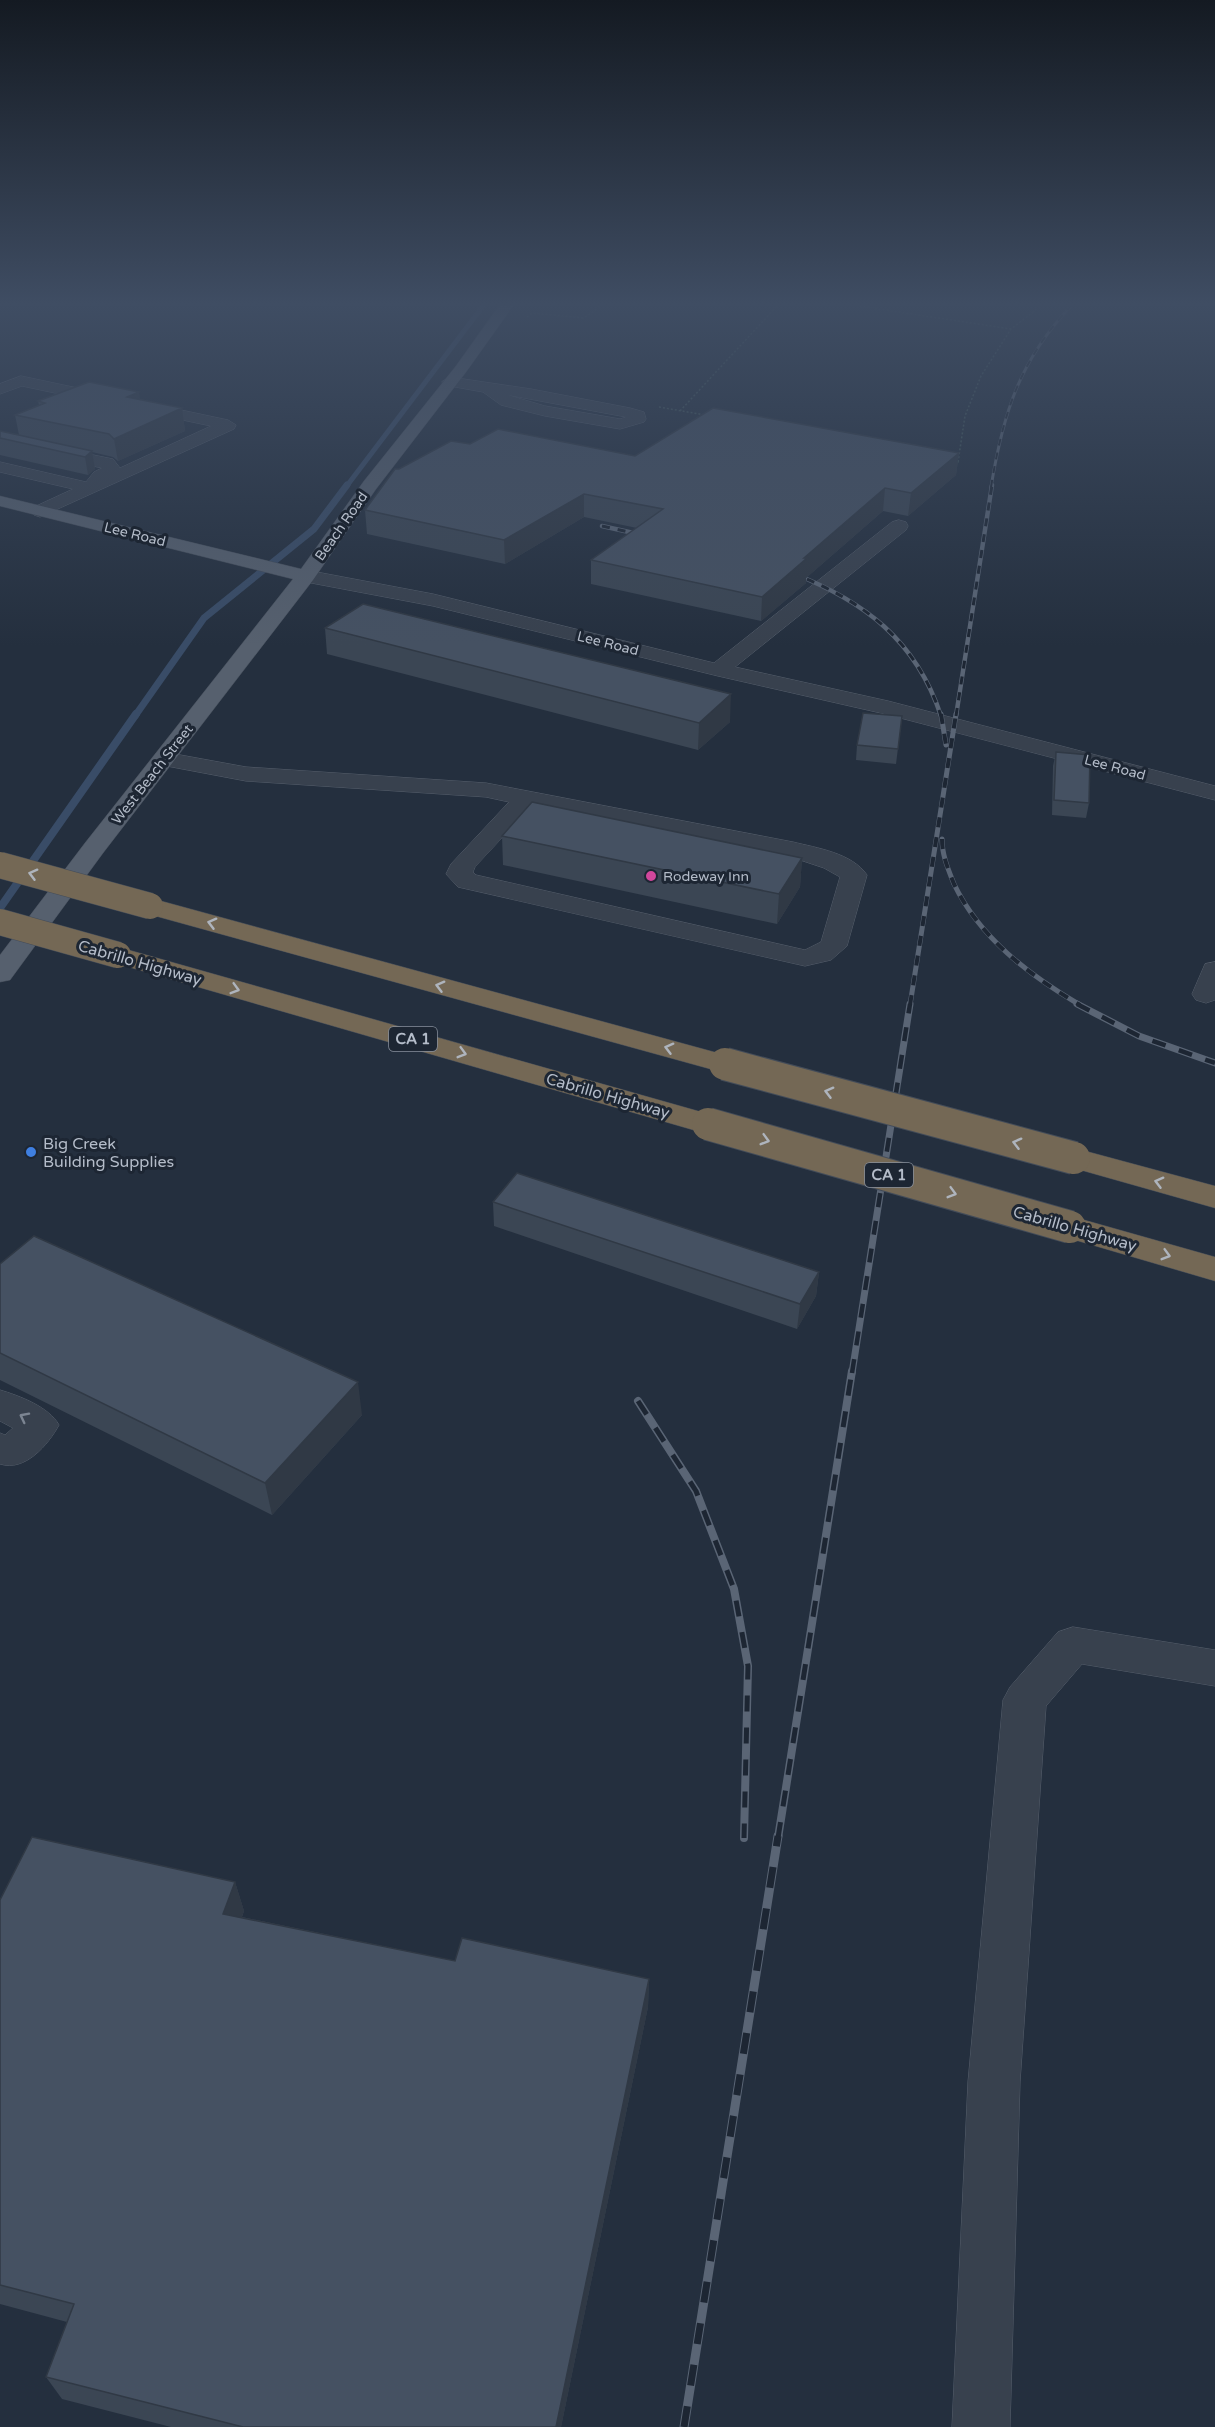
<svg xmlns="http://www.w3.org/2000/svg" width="1215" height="2427" font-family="'Varela Round',sans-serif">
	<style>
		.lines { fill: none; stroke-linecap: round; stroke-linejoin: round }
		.stream-far2 { stroke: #394c67; stroke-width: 5 }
		.stream-far1 { stroke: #394c67; stroke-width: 7 }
		.stream { stroke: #394c67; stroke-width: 8 }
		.minor-casing { stroke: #565f6c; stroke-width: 1 }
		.major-casing { stroke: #414a57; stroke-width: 1 }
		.highway-casing { stroke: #434c59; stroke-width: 1 }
		.path { stroke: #44595c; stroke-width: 1.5; stroke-dasharray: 2 2; stroke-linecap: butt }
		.minor { fill: #38414e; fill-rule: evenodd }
		.major { fill: #56606e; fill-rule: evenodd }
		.highway { fill: #746855; fill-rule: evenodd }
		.rail-far5-casing { stroke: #5a6575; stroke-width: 3 }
		.rail-far4-casing { stroke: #5a6575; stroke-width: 4.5 }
		.rail-far3-casing { stroke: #5a6575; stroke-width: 5 }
		.rail-far2-casing { stroke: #5a6575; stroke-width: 7 }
		.rail-far1-casing { stroke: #5a6575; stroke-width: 8 }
		.rail-casing { stroke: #5a6575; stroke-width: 9 }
		.rail-far5 { stroke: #1d2633; stroke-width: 2; stroke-dasharray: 7; stroke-linecap: butt }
		.rail-far4 { stroke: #1d2633; stroke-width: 3; stroke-dasharray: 8; stroke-linecap: butt }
		.rail-far3 { stroke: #1d2633; stroke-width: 4; stroke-dasharray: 10; stroke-linecap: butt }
		.rail-far2 { stroke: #1d2633; stroke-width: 4.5; stroke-dasharray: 14; stroke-linecap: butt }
		.rail-far1 { stroke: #1d2633; stroke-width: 5; stroke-dasharray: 16; stroke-linecap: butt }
		.rail { stroke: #1d2633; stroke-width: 7; stroke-dasharray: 21; stroke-linecap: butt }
		.highway-bridge-far1-casing { stroke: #434c59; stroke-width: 27; stroke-linecap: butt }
		.highway-bridge-casing { stroke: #434c59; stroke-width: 34; stroke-linecap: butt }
		.highway-bridge-far1 { stroke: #746855; stroke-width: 26 }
		.highway-bridge { stroke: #746855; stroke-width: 32 }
		.wall { fill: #3b4654 }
		.shaded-wall { fill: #303945 }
		.building { fill: #455162; stroke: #303945; stroke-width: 1.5 }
		.oneway { stroke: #aeb4bd }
		.oneway2 { stroke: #7c8592 }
		.hotel-dot { fill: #d1479c; stroke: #1d2633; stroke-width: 2 }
		.shop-dot { fill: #3f7fe0; stroke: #1d2633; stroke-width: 2 }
		.labels { text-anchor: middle; stroke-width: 6; stroke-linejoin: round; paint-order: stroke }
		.far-street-label { font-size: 14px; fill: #b4bcc9; stroke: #1d2633 }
		.far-poi-label { font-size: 14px; fill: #b4bcc9; stroke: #1d2633; text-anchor: start }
		.shield { fill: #1d2633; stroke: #878f9c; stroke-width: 1.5 }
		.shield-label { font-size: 15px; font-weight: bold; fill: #b4bcc9 }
		.street-label { font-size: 16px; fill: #b4bcc9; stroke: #1d2633 }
		.poi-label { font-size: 16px; fill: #b4bcc9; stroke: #1d2633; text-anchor: start }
	</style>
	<rect width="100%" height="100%" fill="#242f3e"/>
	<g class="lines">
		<!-- stream-far2 -->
		<path class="stream-far2" d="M346 487 483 306"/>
		<!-- stream-far1 -->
		<path class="stream-far1" d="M135 716 204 618 314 529 347 485"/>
		<!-- stream -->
		<path class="stream" d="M0 908 136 714"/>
		<defs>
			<path id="minor" d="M21 376 228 420 236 425 234 429 40 517 34 515 31 511 34 507 73 489 0 472V462L86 482 94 472 102 468 0 446V436L113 459 120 468 211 426 22 386 0 394V384Z
				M450 377 531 389 630 408 644 412 646 419 644 422 620 429 545 416 501 405 483 392 444 385 442 382ZM508 395 626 417 620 419 545 406Z
				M899 520 906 522 908 526 906 530 735 667 888 701 1215 786V800L885 714 718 676 433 606 306 582 299 580 296 576 299 572 306 570 433 594 714 663 892 522Z
				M164 752 246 767 486 783 793 842C817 848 852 853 867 875L847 946 831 960 805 966 458 887 446 874 451 864 509 802 486 797 246 781 156 764 152 759 156 754ZM532 806 791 857 824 868 840 877 821 942 805 950 476 875 473 872 475 867Z
				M1215 962V1000L1206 1003 1196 1000 1192 994 1205 964Z
				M0 1390C20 1396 49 1407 59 1425 48 1445 25 1472 0 1464V1433L5 1435 13 1428 0 1421Z
				M1073 1627 1215 1650V1686L1082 1664 1046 1706 1020 2082 1010 2427H952L968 2082 1003 1700 1010 1687 1058 1632Z"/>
			<path id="major" d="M499 306H513L466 372 376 489 313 580 103 853 10 980 0 982V955L85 843 293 579 0 506V496L301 569 364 481 456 366Z"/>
			<path id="highway" d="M150 898 736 1058 740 1064 736 1070 725 1073 714 1070 141 912 137 906 141 900Z
				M118 947 719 1117 724 1124 719 1131 708 1134 697 1131 108 961 104 955 108 949Z
				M1074 1148 1215 1186V1208L1063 1165 1058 1158 1063 1151Z
				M1070 1216 1215 1257V1281L1058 1235 1053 1227 1058 1219Z"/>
		</defs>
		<!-- minor casing -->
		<use href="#minor" class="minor-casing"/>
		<!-- major casing -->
		<use href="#major" class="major-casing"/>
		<!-- highway casing -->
		<use href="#highway" class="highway-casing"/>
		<!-- path -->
		<path class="path" d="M859 306 1011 329
			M527 317 532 313 584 318 601 306
			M659 407 705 415
			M680 411 777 306
			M954 461 958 462 965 416 981 376 1011 329 1041 306"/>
		<!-- minor -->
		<use href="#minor" class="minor"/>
		<!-- major -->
		<use href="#major" class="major"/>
		<!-- highway -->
		<use href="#highway" class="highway"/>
		<defs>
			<path id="rail-far5" d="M991 487C1003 414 1019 361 1071 306"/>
			<path id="rail-far4" d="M602 526 647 536
				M792 573C864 601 916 640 941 716
				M956 716 992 485"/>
			<path id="rail-far3" d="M941 714 946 745
				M942 839C942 855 948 869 954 884 980 938 1029 975 1080 1005
				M910 1005 956 714"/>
			<path id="rail-far2" d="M1077 1004 1139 1036 1215 1063
				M852 1373 910 1004"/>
			<path id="rail-far1" d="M638 1401 696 1491 734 1589 748 1666 744 1838
				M778 1838 852 1371"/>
			<path id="rail" d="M684 2427 778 1836"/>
		</defs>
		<!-- rail-far5 casing -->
		<use href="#rail-far5" class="rail-far5-casing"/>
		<!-- rail-far4 casing -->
		<use href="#rail-far4" class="rail-far4-casing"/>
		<!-- rail-far3 casing -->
		<use href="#rail-far3" class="rail-far3-casing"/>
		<!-- rail-far2 casing -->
		<use href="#rail-far2" class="rail-far2-casing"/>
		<!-- rail-far1 casing -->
		<use href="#rail-far1" class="rail-far1-casing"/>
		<!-- rail casing -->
		<use href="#rail" class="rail-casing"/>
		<!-- rail-far5 -->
		<use href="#rail-far5" class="rail-far5"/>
		<!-- rail-far4 -->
		<use href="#rail-far4" class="rail-far4"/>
		<!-- rail-far3 -->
		<use href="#rail-far3" class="rail-far3"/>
		<!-- rail-far2 -->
		<use href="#rail-far2" class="rail-far2"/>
		<!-- rail-far1 -->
		<use href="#rail-far1" class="rail-far1"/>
		<!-- rail -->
		<use href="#rail" class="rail"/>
		<defs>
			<path id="highway-bridge-far1" d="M0 865 150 906
				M0 922 118 955"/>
			<path id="highway-bridge" d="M725 1064 1074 1158
				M708 1124 1070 1227"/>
		</defs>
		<!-- highway-bridge-far1 casing -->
		<use href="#highway-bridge-far1" class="highway-bridge-far1-casing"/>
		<!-- highway-bridge casing -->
		<use href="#highway-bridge" class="highway-bridge-casing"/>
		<!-- highway-bridge-far1 -->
		<use href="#highway-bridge-far1" class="highway-bridge-far1"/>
		<!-- highway-bridge -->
		<use href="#highway-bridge" class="highway-bridge"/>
	</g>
	<!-- wall -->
	<path class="wall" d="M140 400 182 408 185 431 118 461 113 457 92 452 95 469 88 475 0 455V431L19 435 15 415 39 405 38 401Z
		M470 444 635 456 959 453 956 475 908 516 883 511 806 578V583L761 621 591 584V560L637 528 584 517 505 564 367 534 365 510 399 469Z
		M325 628 730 722 698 750 327 654Z
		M902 716 896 764 856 760 857 745Z
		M1056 752 1089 803 1086 818 1052 815 1053 766Z
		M502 836 802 858 800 887 777 924 503 865Z
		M493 1202 819 1272 816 1296 797 1329 494 1226Z
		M0 1264 362 1415 272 1515 0 1380Z
		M235 1882 244 1911 242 1917 455 1961 649 1979 648 2007 561 2427H171L62 2399 46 2377 67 2322 0 2304V1900Z"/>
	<!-- shaded-wall -->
	<path class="shaded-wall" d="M139 392 143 414 127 397Z
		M182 408 185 431 118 461 114 439Z
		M92 451 95 469 88 475 85 457Z
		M959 453 956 475 908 516 911 493Z
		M885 488 883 511 806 578V583L761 621 762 597 804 558Z
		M584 494V517L505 564 504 540Z
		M731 694 730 722 698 750 699 723Z
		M802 858 800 887 777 924 779 894Z
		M819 1272 816 1296 797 1329 800 1304Z
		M358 1382 362 1415 272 1515 265 1483Z
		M235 1882 244 1911 232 1943 223 1914Z
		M649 1979 648 2007 561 2427H556Z"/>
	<!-- building -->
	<path class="building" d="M89 382 139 392 127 397 182 408 114 439 109 434 15 415 45 403 38 401Z
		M713 408 959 453 911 493 885 488 804 558H807L762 597 591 560 663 509 584 494 504 540 365 510 395 469H399L451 441 470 444 498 429 635 456Z
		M0 431 92 451 85 457 0 438Z
		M363 604 731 694 699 723 325 628Z
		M863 713 902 716 898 749 857 745Z
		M1056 752 1090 755 1089 803 1054 800Z
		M532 802 802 858 779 894 502 836Z
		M517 1173 819 1272 800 1304 493 1202Z
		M34 1236 358 1382 265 1483 0 1353V1264Z
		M32 1837 235 1882 223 1914 455 1961 462 1938 649 1979 556 2427H243L46 2377 74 2304 0 2285V1900Z"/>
	<!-- one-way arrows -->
	<defs><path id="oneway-chevron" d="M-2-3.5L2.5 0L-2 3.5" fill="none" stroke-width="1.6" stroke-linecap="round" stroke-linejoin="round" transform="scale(1.5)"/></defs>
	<g class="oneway">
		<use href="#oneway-chevron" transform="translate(33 874) rotate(-165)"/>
		<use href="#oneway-chevron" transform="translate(212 923) rotate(-165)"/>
		<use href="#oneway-chevron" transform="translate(440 986) rotate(-165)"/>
		<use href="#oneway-chevron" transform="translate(235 989) rotate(16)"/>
		<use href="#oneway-chevron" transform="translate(669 1048) rotate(-165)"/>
		<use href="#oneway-chevron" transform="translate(462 1053) rotate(16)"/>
		<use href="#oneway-chevron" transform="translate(829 1092) rotate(-165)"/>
		<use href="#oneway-chevron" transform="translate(765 1140) rotate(16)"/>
		<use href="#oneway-chevron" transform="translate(1017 1143) rotate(-165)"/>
		<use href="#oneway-chevron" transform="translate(1159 1182) rotate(-165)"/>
		<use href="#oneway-chevron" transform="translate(952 1193) rotate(16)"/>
		<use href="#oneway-chevron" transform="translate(1166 1255) rotate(16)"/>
	</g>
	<use class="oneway2" href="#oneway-chevron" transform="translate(24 1417) rotate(-153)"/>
	<!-- sky -->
	<linearGradient id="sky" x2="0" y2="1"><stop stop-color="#141a22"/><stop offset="0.47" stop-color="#3f4d63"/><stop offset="1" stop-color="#3f4d63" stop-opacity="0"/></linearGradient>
	<rect width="1215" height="646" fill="url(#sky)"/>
	<!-- markers -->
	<circle class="hotel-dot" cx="651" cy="876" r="6"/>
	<circle class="shop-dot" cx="31" cy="1152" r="6"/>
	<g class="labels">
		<!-- far-street labels -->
		<g class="far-street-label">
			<text transform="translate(341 526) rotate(-55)" y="5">Beach Road</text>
			<text transform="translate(135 534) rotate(14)" y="5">Lee Road</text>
			<text transform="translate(608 643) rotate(14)" y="5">Lee Road</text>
			<text transform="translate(1115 767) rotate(15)" y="5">Lee Road</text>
			<text transform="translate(152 774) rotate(-52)" y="5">West Beach Street</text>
		</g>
		<!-- far-poi labels -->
		<g class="far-poi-label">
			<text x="663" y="881">Rodeway Inn</text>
		</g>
		<!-- shield labels -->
		<g class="shield">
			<rect x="389" y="1027" width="48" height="24" rx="4.5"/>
			<rect x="865" y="1163" width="48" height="24" rx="4.5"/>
		</g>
		<g class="shield-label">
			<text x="413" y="1044">CA 1</text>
			<text x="889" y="1180">CA 1</text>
		</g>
		<!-- street labels -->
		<g class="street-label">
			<text transform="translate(140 962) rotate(16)" y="6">Cabrillo Highway</text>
			<text transform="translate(608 1095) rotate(16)" y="6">Cabrillo Highway</text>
			<text transform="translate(1075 1228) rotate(16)" y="6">Cabrillo Highway</text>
		</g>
		<!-- poi labels -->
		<g class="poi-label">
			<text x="43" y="1149">Big Creek<tspan x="43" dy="18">Building Supplies</tspan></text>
		</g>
	</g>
</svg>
